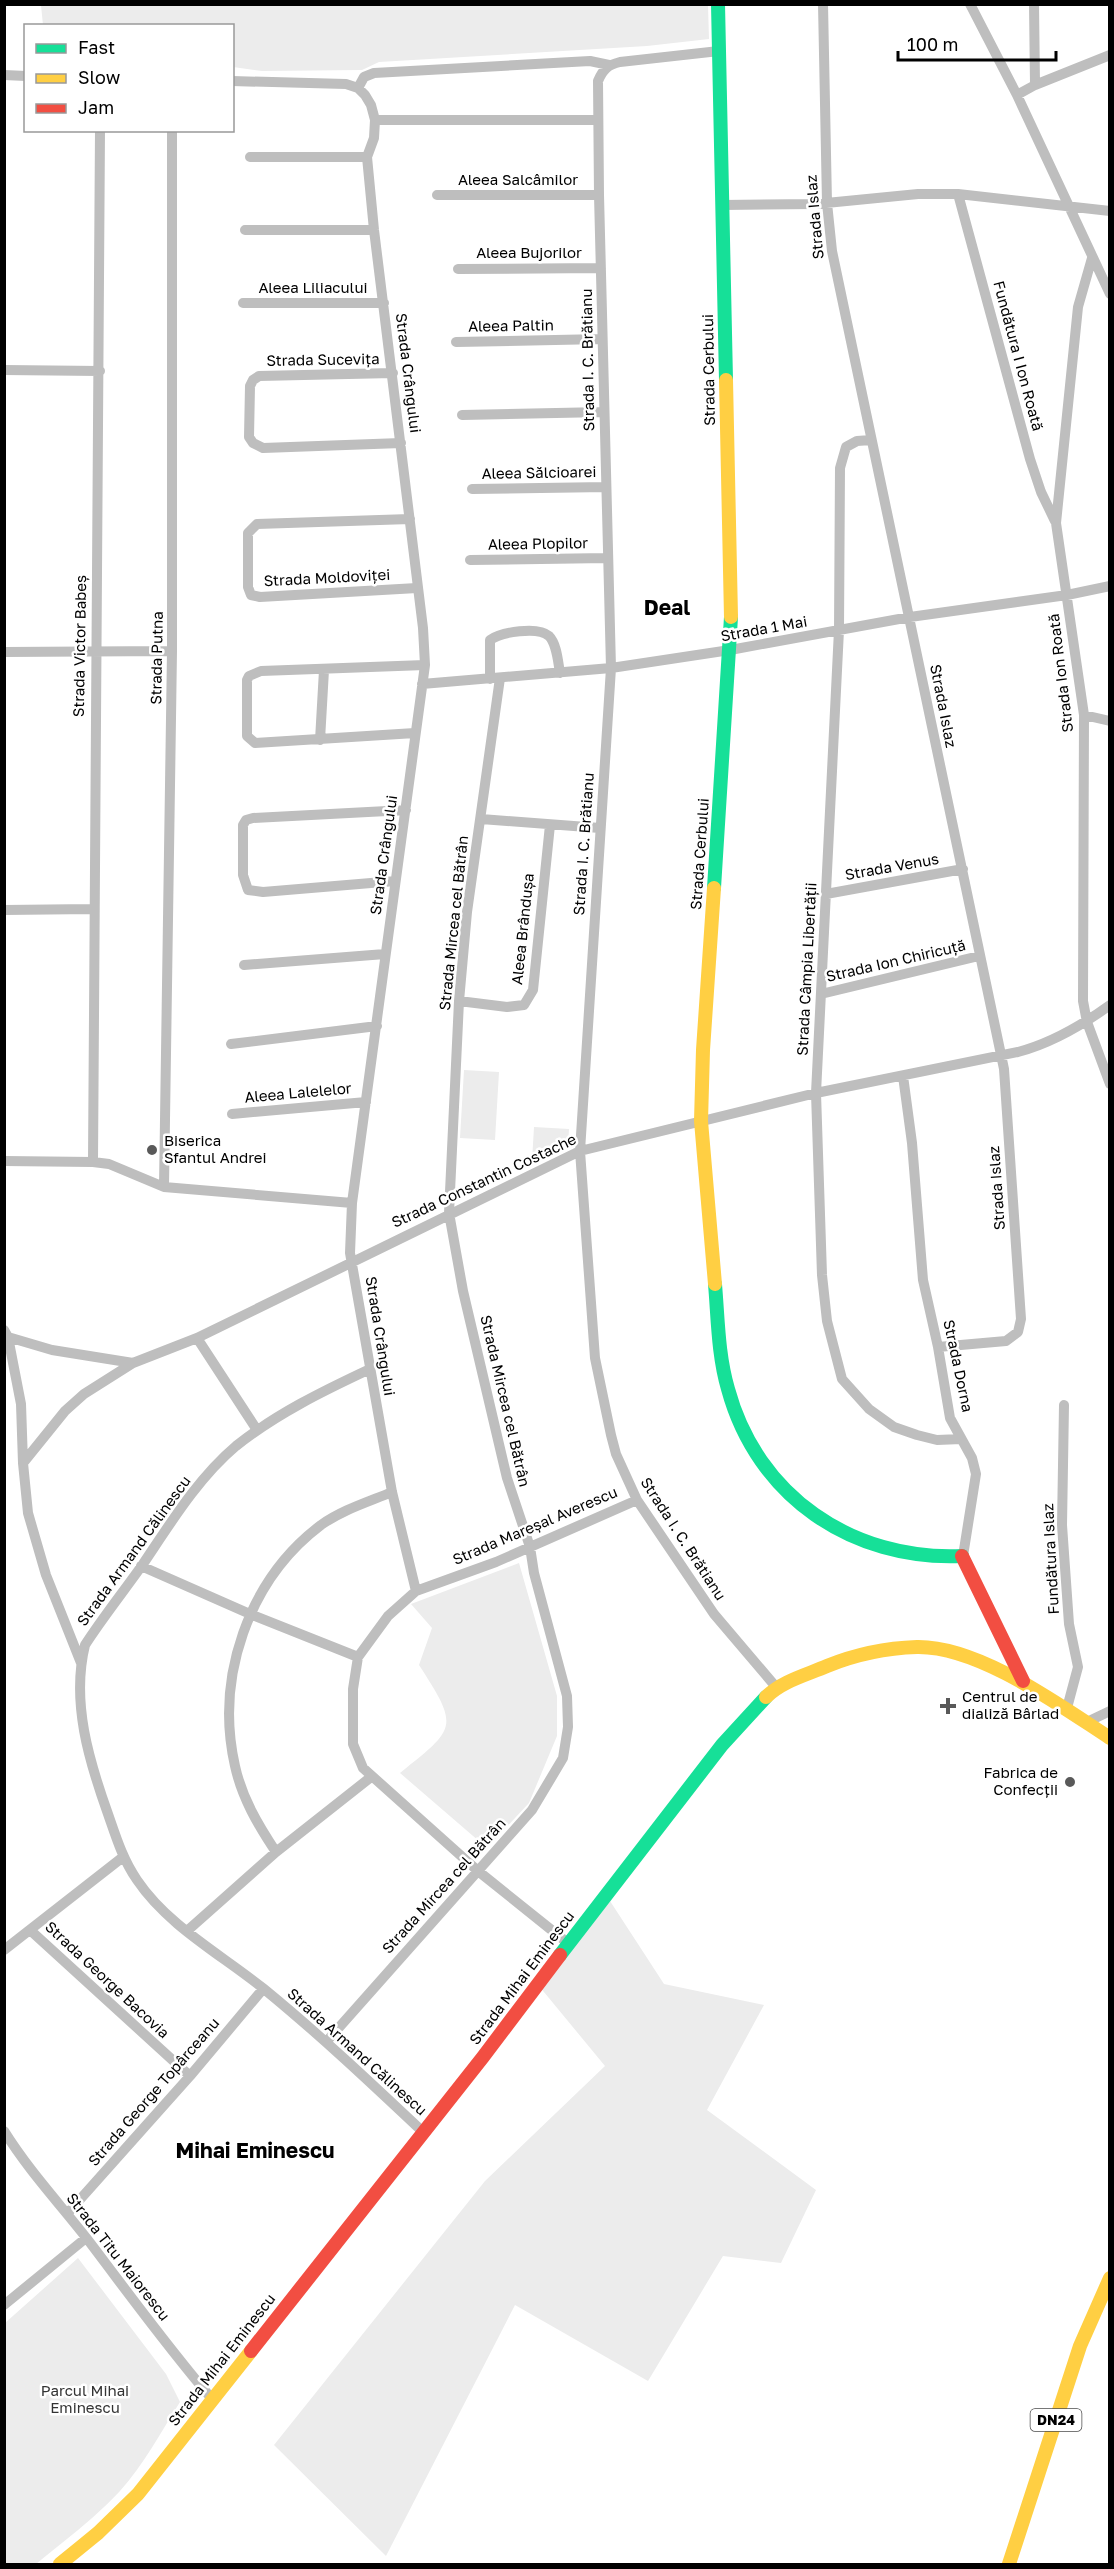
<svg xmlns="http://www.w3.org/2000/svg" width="1114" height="2569" font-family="'Golos Text',sans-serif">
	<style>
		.green { fill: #ececec }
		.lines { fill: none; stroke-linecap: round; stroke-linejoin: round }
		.street { stroke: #bebebe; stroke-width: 10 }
		.fast { stroke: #16e098; stroke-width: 14 }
		.slow { stroke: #ffcf43; stroke-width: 14 }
		.jam { stroke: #f24e42; stroke-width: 14 }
		.poi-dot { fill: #595959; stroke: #fff; stroke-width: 2 }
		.labels { text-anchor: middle; stroke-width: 5; stroke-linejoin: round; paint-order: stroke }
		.shield { fill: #fff; stroke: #4c4c4c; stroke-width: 1.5 }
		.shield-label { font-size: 14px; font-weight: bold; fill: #000 }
		.street-label { font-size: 15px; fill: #000; stroke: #fff }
		.poi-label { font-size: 15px; fill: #000; stroke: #fff; text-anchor: start }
		.park-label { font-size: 15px; fill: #333; stroke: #fff }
		.district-label { font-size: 21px; font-weight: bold; fill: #000; stroke: #fff }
	</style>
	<rect width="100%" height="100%" fill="#fff"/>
	<!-- green -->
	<path class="green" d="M41 5H708L709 39 647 46 379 62 362 70 262 71 233 67 232 26 43 25Z
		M464 1070 499 1072 495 1140 460 1138Z
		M534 1127 569 1129 568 1144 532 1161Z
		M519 1563 557 1696V1736L529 1803 487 1848 400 1773C456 1728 460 1728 419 1665L432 1628 411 1604Z
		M610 1901 664 1984 764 2005 707 2110 816 2190 781 2263 723 2256 648 2381 515 2305 386 2556 274 2445 485 2181 605 2066 539 1986Z
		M78 2258 166 2374 180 2402C161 2432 144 2464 120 2491 95 2518 64 2541 36 2564H5V2323Z"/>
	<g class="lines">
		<!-- street -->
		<path class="street" d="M823 4 827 203 832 251 1004 1069 1021 1319 1018 1332 1006 1341 938 1347
			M970 4 1017 95 1110 294
			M719 51 620 62C608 65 603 69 598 81L599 195 611 668 580 1151 595 1358 611 1435 616 1454 637 1500 714 1614 776 1687
			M4 75 26 76
			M232 81 346 84 358 88 365 95 371 105 375 120 374 138 367 157 374 230 423 628 425 665 352 1203 350 1253 392 1492 416 1591
			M1035 85 1110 55
			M358 88 364 77 374 73 590 61 609 65
			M1017 95 1035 85 1034 4
			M375 120H598
			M250 157H367
			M958 194 1030 459 1041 492 1055 521
			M437 195H599
			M722 205 816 204 918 194H958L1110 211
			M245 230H374
			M1092 258 1078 307 1056 523 1084 715 1083 1001 1087 1022 1110 1084
			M458 269 601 268
			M243 303H384
			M456 342 602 339
			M4 370 100 371
			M393 373 259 376 253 380 250 386 249 437 253 443 263 448 401 443
			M462 415 604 412
			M871 440 857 441 846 447 840 468 839 630 816 1093 822 1275 827 1321 842 1379 869 1409 894 1427 917 1435 937 1440 961 1439
			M472 489 606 487
			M410 519 257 524 248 533V587L251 595 260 597 417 588
			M470 560 607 558
			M4 652 172 651
			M490 679V640C501 632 538 626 549 636 557 644 558 662 560 673
			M422 684 611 668 730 650 910 617 1067 595 1110 586
			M1084 715 1110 721
			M415 733 255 743 247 736V680L249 676 261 671 425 665
			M320 740 324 670
			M481 819 600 828
			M395 881 263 892 248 890 243 875V825L246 820 253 818 406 810
			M826 894 963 869
			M4 910 93 909
			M244 965 385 954
			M821 994 979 956
			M459 1001 507 1007 524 1005 533 990 550 825
			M231 1044 377 1026
			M903 1076 912 1143 923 1280 938 1347 950 1418 972 1458 976 1474 963 1556
			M232 1114 366 1102
			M4 1161 93 1162 109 1164 164 1187 352 1203
			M93 1162 100 130
			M164 1187 172 651V130
			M4 1330 8 1337 52 1350 133 1363 197 1338 580 1151 816 1093 1018 1052C1052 1043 1081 1026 1110 1005
			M8 1337 21 1404 23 1463 28 1513 46 1575 81 1663
			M197 1338 257 1430
			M370 1369C323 1391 276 1414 236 1446 198 1478 170 1524 143 1564 124 1591 103 1617 85 1645 71 1702 89 1761 108 1814 116 1837 123 1860 137 1880 168 1926 222 1955 264 1989 319 2034 371 2083 423 2132
			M1064 1405 1062 1525 1069 1624 1078 1667 1067 1708
			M23 1463 65 1411 84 1394 133 1363
			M141 1566 250 1614 358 1657
			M1087 1722 1110 1711
			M371 1777 276 1852C258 1825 242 1798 235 1766 215 1678 248 1580 321 1525 342 1510 368 1502 392 1492
			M30 1930 190 2076
			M187 1931 276 1852
			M569 1944 478 1871 363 1768 353 1744V1689L358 1657 388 1616 416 1591 496 1562 637 1500
			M4 1950 123 1857
			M327 2041 532 1810 563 1758 568 1727 567 1696 534 1573 530 1547 507 1478 463 1291 449 1213 459 1001 467 912 500 678
			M4 2131C29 2171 60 2204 88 2240 129 2294 168 2348 212 2399
			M67 2214 190 2076 263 1989
			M4 2305 86 2238"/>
		<!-- fast -->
		<path class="fast" d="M718 4 726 380
			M714 888 731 617
			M715 1284C718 1319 718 1355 728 1389 757 1496 852 1561 962 1556
			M560 1955 722 1745 766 1697"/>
		<!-- slow -->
		<path class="slow" d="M726 380 731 617
			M714 888 703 1050 701 1121 715 1284
			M766 1697C782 1681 806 1675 827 1666 854 1655 887 1648 917 1647 979 1646 1059 1705 1110 1738
			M60 2564 98 2533 138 2494 251 2351
			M1009 2564 1080 2346 1110 2278"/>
		<!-- jam -->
		<path class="jam" d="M962 1556 1023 1681
			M251 2351 483 2057 560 1955"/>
	</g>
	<!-- markers -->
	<g class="poi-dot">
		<circle cx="152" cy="1150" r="6"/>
		<path d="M945 1697h6v6h6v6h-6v6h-6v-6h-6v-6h6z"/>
		<circle cx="1070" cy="1782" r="6"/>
	</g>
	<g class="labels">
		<!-- shield labels -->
		<rect class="shield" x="1030.5" y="2409" width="51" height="22" rx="4.5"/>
		<g class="shield-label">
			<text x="1056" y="2425">DN24</text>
		</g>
		<!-- street labels -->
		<g class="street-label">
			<text x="518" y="185">Aleea Salcâmilor</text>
			<text transform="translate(815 217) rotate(-95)" y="5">Strada Islaz</text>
			<text x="529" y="258">Aleea Bujorilor</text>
			<text x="313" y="293">Aleea Liliacului</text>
			<text transform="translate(511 326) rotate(-1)" y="5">Aleea Paltin</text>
			<text transform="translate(1018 356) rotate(75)" y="5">Fundătura I Ion Roată</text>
			<text transform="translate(323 360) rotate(-1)" y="5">Strada Sucevița</text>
			<text transform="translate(588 360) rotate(-91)" y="5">Strada I. C. Brătianu</text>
			<text transform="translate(709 370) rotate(-91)" y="5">Strada Cerbului</text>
			<text transform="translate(408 373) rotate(83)" y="5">Strada Crângului</text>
			<text transform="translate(539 473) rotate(-1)" y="5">Aleea Sălcioarei</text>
			<text transform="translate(538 544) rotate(-1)" y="5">Aleea Plopilor</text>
			<text transform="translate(327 578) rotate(-3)" y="5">Strada Moldoviței</text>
			<text transform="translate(764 629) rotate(-10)" y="5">Strada 1 Mai</text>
			<text transform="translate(80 646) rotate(-89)" y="5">Strada Victor Babeș</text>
			<text transform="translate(157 658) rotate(-89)" y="5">Strada Putna</text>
			<text transform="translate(1061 673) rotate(-97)" y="5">Strada Ion Roată</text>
			<text transform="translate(943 706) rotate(79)" y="5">Strada Islaz</text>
			<text transform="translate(584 844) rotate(-86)" y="5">Strada I. C. Brătianu</text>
			<text transform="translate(700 854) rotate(-86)" y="5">Strada Cerbului</text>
			<text transform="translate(384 855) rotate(-82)" y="5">Strada Crângului</text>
			<text transform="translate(892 867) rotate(-10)" y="5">Strada Venus</text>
			<text transform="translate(454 923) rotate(-84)" y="5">Strada Mircea cel Bătrân</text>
			<text transform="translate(523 929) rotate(-84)" y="5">Aleea Brândușa</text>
			<text transform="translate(896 961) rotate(-13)" y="5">Strada Ion Chiricuță</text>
			<text transform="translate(807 969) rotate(-87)" y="5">Strada Câmpia Libertății</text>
			<text transform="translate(298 1093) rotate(-5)" y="5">Aleea Lalelelor</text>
			<text transform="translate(484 1181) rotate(-25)" y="5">Strada Constantin Costache</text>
			<text transform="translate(997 1188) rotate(-94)" y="5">Strada Islaz</text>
			<text transform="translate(380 1336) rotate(81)" y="5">Strada Crângului</text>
			<text transform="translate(958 1366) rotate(78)" y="5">Strada Dorna</text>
			<text transform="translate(505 1401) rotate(77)" y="5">Strada Mircea cel Bătrân</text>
			<text transform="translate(535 1526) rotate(-23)" y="5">Strada Mareșal Averescu</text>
			<text transform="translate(683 1539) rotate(57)" y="5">Strada I. C. Brătianu</text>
			<text transform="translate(134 1551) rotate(-54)" y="5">Strada Armand Călinescu</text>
			<text transform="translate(1051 1559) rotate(-93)" y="5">Fundătura Islaz</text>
			<text transform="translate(444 1886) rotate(-48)" y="5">Strada Mircea cel Bătrân</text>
			<text transform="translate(522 1978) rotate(-53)" y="5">Strada Mihai Eminescu</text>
			<text transform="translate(107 1980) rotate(43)" y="5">Strada George Bacovia</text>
			<text transform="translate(357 2052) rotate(42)" y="5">Strada Armand Călinescu</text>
			<text transform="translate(154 2092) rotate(-49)" y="5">Strada George Topârceanu</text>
			<text transform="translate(118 2257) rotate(52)" y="5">Strada Titu Maiorescu</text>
			<text transform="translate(222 2360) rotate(-52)" y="5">Strada Mihai Eminescu</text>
		</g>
		<!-- poi labels -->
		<g class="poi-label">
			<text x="164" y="1146">Biserica<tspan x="164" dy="17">Sfantul Andrei</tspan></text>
			<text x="962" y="1702">Centrul de<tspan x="962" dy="17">dializă Bârlad</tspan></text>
			<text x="1058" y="1778" text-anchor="end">Fabrica de<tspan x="1058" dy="17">Confecții</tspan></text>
		</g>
		<!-- park labels -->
		<g class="park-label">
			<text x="85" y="2396">Parcul Mihai<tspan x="85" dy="17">Eminescu</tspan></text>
		</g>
		<!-- district labels -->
		<g class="district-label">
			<text x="667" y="615">Deal</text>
			<text x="255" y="2158">Mihai Eminescu</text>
		</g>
	</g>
	<!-- border -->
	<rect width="1114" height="2569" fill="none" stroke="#000000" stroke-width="12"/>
	<!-- legend -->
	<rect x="24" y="24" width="210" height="108" fill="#ffffff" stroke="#999999" stroke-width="1.5"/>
	<rect x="36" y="44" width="30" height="9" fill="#16e098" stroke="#999999" stroke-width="1.5"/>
	<text x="78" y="54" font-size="18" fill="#000000">Fast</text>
	<rect x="36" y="74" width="30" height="9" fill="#ffcf43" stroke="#999999" stroke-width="1.5"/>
	<text x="78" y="84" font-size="18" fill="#000000">Slow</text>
	<rect x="36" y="104" width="30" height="9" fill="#f24e42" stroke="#999999" stroke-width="1.5"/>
	<text x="78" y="114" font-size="18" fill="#000000">Jam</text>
	<!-- scale -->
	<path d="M898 51v9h158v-9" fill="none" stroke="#000000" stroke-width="3"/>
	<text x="907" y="51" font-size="18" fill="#000000" stroke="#ffffff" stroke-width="4.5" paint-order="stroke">100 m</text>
</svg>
